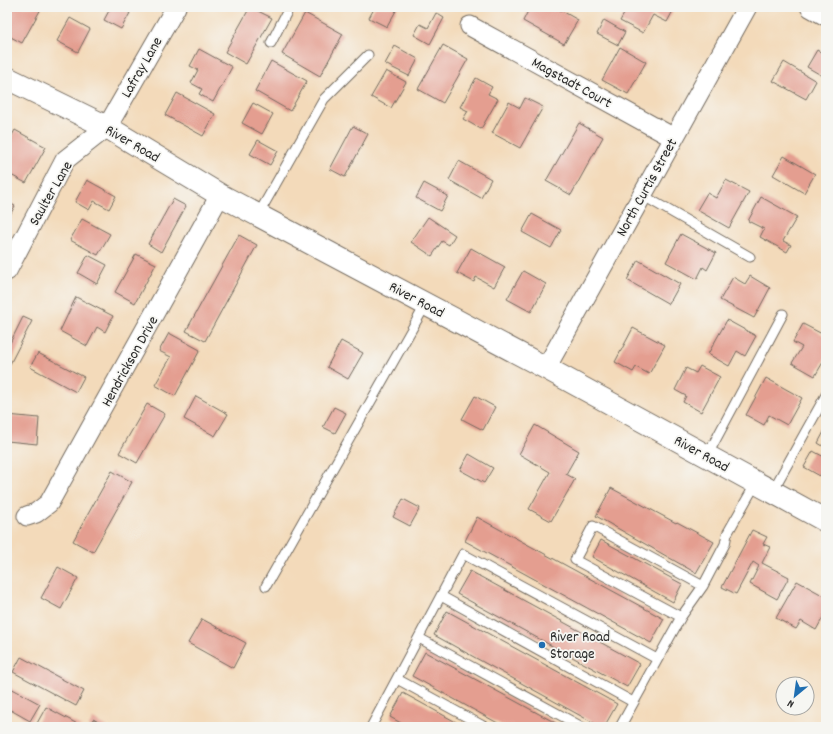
<svg xmlns="http://www.w3.org/2000/svg" width="833" height="734" font-family="Dekko,sans-serif">
	<style>
		.building { fill: #e49e90 }
		.lines { fill: none; stroke-linecap: round; stroke-linejoin: round }
		.service-casing { stroke: #71685d; stroke-width: 11 }
		.minor-casing { stroke: #71685d; stroke-width: 21 }
		.tertiary-casing { stroke: #71685d; stroke-width: 24 }
		.service { stroke: #fff; stroke-width: 9 }
		.minor { stroke: #fff; stroke-width: 19 }
		.tertiary { stroke: #fff; stroke-width: 22 }
		.poi-dot { fill: #1f6fb2; stroke: #f6f6f2; stroke-width: 1.5 }
		.labels { text-anchor: middle; stroke-width: 3.5; stroke-linejoin: round; paint-order: stroke }
		.street-label { font-size: 15px; fill: #2b2b2b; stroke: #f6f6f2 }
		.poi-label { font-size: 15px; fill: #2b2b2b; stroke: #f6f6f2; text-anchor: start }
	</style>
	<rect width="100%" height="100%" fill="#f6f6f2"/>
	<filter id="ink" filterUnits="userSpaceOnUse"><feTurbulence type="fractalNoise" baseFrequency=".025" numOctaves="2"/><feDisplacementMap in="SourceGraphic" scale="8" xChannelSelector="R" yChannelSelector="G"/><feConvolveMatrix kernelMatrix="1 2 1 2 8 2 1 2 1" color-interpolation-filters="sRGB"/></filter>
	<filter id="wash" filterUnits="userSpaceOnUse"><feTurbulence type="fractalNoise" baseFrequency=".012" numOctaves="4" result="noise"/><feDisplacementMap in="SourceGraphic" scale="16" xChannelSelector="R" yChannelSelector="G"/><feGaussianBlur stdDeviation="0.9" result="paint"/><feColorMatrix in="noise" values="0 0 0 0 0 0 0 0 0 0 0 0 0 0 0 0 0 1.4 0 .05"/><feComposite in="paint" operator="in"/></filter>
	<g filter="url(#wash)">
		<rect width="100%" height="100%" fill="#f3daba"/>
		<g id="blocks">
			<!-- building -->
			<path class="building" d="M10 7H42L22 43 7 35V12Z
				M111 7H119L130 13 121 29 104 20Z
				M250 7 272 18 246 64 225 52Z
				M375 7H398L387 27 369 18Z
				M530 7H555L578 20 564 44 523 21Z
				M628 7 642 9 643 7H675L667 22 653 15 643 33 620 21Z
				M305 13 343 34 320 76 282 54Z
				M436 13 444 18 430 44 414 35 420 24 428 28Z
				M70 18 90 29 78 52 57 41Z
				M604 20 625 32 618 45 597 34Z
				M443 45 468 59 443 103 418 89Z
				M395 46 418 59 409 76 385 64Z
				M620 47 646 62 628 94 602 80Z
				M199 49 232 67 213 102 199 94 202 89 191 83 198 70 190 66Z
				M817 50 826 55V78L807 67Z
				M271 61 307 81 290 111 255 91Z
				M784 62 816 81 806 99 773 81Z
				M386 71 406 82 391 108 371 97Z
				M476 78 492 87 488 94 498 99 481 129 463 119 468 111 460 107Z
				M177 93 215 114 203 136 165 115Z
				M525 98 543 107 520 148 492 133 509 102 520 108Z
				M253 103 273 114 262 134 242 123Z
				M579 123 603 137 571 195 546 181Z
				M353 126 368 134 345 177 330 169Z
				M15 130 46 147 26 183 7 173V144Z
				M258 140 278 151 270 165 250 154Z
				M784 156 815 174 804 193 773 175Z
				M459 161 491 179 481 198 449 180Z
				M87 180 116 196 109 209 94 201 89 210 75 202Z
				M726 180 749 192 729 228 697 210 707 193 716 198Z
				M424 183 448 196 440 211 416 198Z
				M761 197 797 217 783 241 791 245 787 252 760 237 764 229 748 221Z
				M173 199 186 206 161 252 148 244Z
				M7 202 15 206 7 220Z
				M532 214 561 230 551 248 522 232Z
				M428 217 455 235 449 245 442 241 432 256 411 242Z
				M82 219 110 234 98 255 70 240Z
				M681 234 716 253 707 270 703 267 697 279 666 262Z
				M239 235 257 245 205 341 186 331Z
				M471 248 505 267 494 287 476 277 474 282 457 273Z
				M136 254 156 264 135 303 115 292Z
				M88 255 107 265 97 284 78 273Z
				M638 260 680 284 669 304 627 280Z
				M523 271 546 284 531 312 507 299Z
				M750 276 770 288 754 318 720 300 733 277 745 284Z
				M76 297 113 316 105 332 97 327 87 346 60 331Z
				M23 317 32 321 10 364 7 363V349Z
				M727 320 756 336 745 356 737 351 729 366 708 354Z
				M803 324 826 336V357L815 376 792 363 802 347 793 342Z
				M633 328 665 345 649 374 636 367 633 372 615 362Z
				M169 333 200 350 175 396 155 385 171 357 159 351Z
				M341 341 363 353 348 379 327 367Z
				M38 353 84 377 76 392 30 367Z
				M700 366 720 377 701 412 683 402 686 396 675 390 686 368 696 373Z
				M766 378 802 398 787 425 769 415 764 425 746 415Z
				M196 396 228 414 215 436 184 419Z
				M475 396 495 407 483 430 462 419Z
				M147 404 165 414 137 463 119 453Z
				M334 407 346 413 335 433 323 427Z
				M7 415 39 418 37 444 7 441Z
				M535 425 579 451 566 474 575 479 551 521 529 509 550 472 519 454Z
				M826 428V448L818 443Z
				M813 451 826 458V464L820 476 804 467Z
				M469 454 493 468 484 483 460 470Z
				M112 471 132 482 93 552 73 541Z
				M611 488 676 523 677 522 714 542 696 573 596 516Z
				M403 499 420 508 410 526 393 517Z
				M477 517 664 619 651 643 465 541Z
				M752 530 767 537 763 544 770 547 762 563 789 577 777 599 750 584 759 566 753 562 736 594 722 587Z
				M601 540 682 584 673 602 592 557Z
				M58 567 78 578 61 609 41 598Z
				M470 571 640 664 627 687 457 594Z
				M797 581 826 597V612L816 630 801 621 796 629 776 618Z
				M447 611 617 704 604 727H601L434 635Z
				M202 619 246 643 233 668 188 643Z
				M425 652 563 727H505L412 676Z
				M21 657 84 691 76 706 13 672Z
				M7 686 40 704 30 721 7 708Z
				M403 693 465 727H408L390 717Z
				M46 707 83 727H40L36 725Z
				M93 719 108 727H88Z"/>
		</g>
	</g>
	<g filter="url(#ink)">
		<use href="#blocks" fill-opacity="0" stroke="#71685d" stroke-width="1"/>
		<g class="lines">
			<defs>
				<path id="service" d="M271 43 289 8 287 7
					M642 195 750 257
					M258 215 324 99 368 55
					M707 456 783 314
					M772 492 826 395
					M266 586 426 304
					M441 596 633 702
					M681 617 575 560 593 526 703 586
					M419 638 582 727
					M397 679 485 727
					M371 727 463 554 657 659
					M620 727 681 617 703 586 725 544 727 534 756 483"/>
				<path id="minor" d="M810 7 826 16
					M470 26 674 138
					M7 271 65 160 107 127 176 7
					M546 368 747 7
					M27 516 36 513 49 503 220 195"/>
				<path id="tertiary" d="M7 78 107 127 220 195 546 368 826 521"/>
			</defs>
			<!-- service casing -->
			<use href="#service" class="service-casing"/>
			<!-- minor casing -->
			<use href="#minor" class="minor-casing"/>
			<!-- tertiary casing -->
			<use href="#tertiary" class="tertiary-casing"/>
			<!-- service -->
			<use href="#service" class="service"/>
			<!-- minor -->
			<use href="#minor" class="minor"/>
			<!-- tertiary -->
			<use href="#tertiary" class="tertiary"/>
		</g>
	</g>
	<!-- markers -->
	<circle class="poi-dot" cx="542" cy="645" r="4"/>
	<g class="labels">
		<!-- street labels -->
		<g class="street-label">
			<text transform="translate(141 67) rotate(-60)" y="5">Lafray Lane</text>
			<text transform="translate(572 82) rotate(29)" y="5">Magstadt Court</text>
			<text transform="translate(133 143) rotate(30)" y="5">River Road</text>
			<text transform="translate(646 187) rotate(-61)" y="5">North Curtis Street</text>
			<text transform="translate(50 193) rotate(-60)" y="5">Saulter Lane</text>
			<text transform="translate(417 299) rotate(28)" y="5">River Road</text>
			<text transform="translate(129 361) rotate(-61)" y="5">Hendrickson Drive</text>
			<text transform="translate(702 453) rotate(29)" y="5">River Road</text>
		</g>
		<!-- poi labels -->
		<g class="poi-label">
			<text x="550" y="641">River Road<tspan x="550" dy="17">Storage</tspan></text>
		</g>
	</g>
	<!-- margin -->
	<rect width="833" height="734" fill="none" stroke="#f6f6f2" stroke-width="24"/>
	<!-- north arrow -->
	<g transform="translate(795 696) rotate(209)"><circle r="19" fill="#f6f6f2" stroke="#a5a5a2"/>
	<path d="M0-3L7 15L0 10L-7 15Z" fill="#1f6fb2"/>
	<text y="-6" font-size="11" font-weight="bold" text-anchor="middle" fill="#2b2b2b">N</text>
	</g>
</svg>
